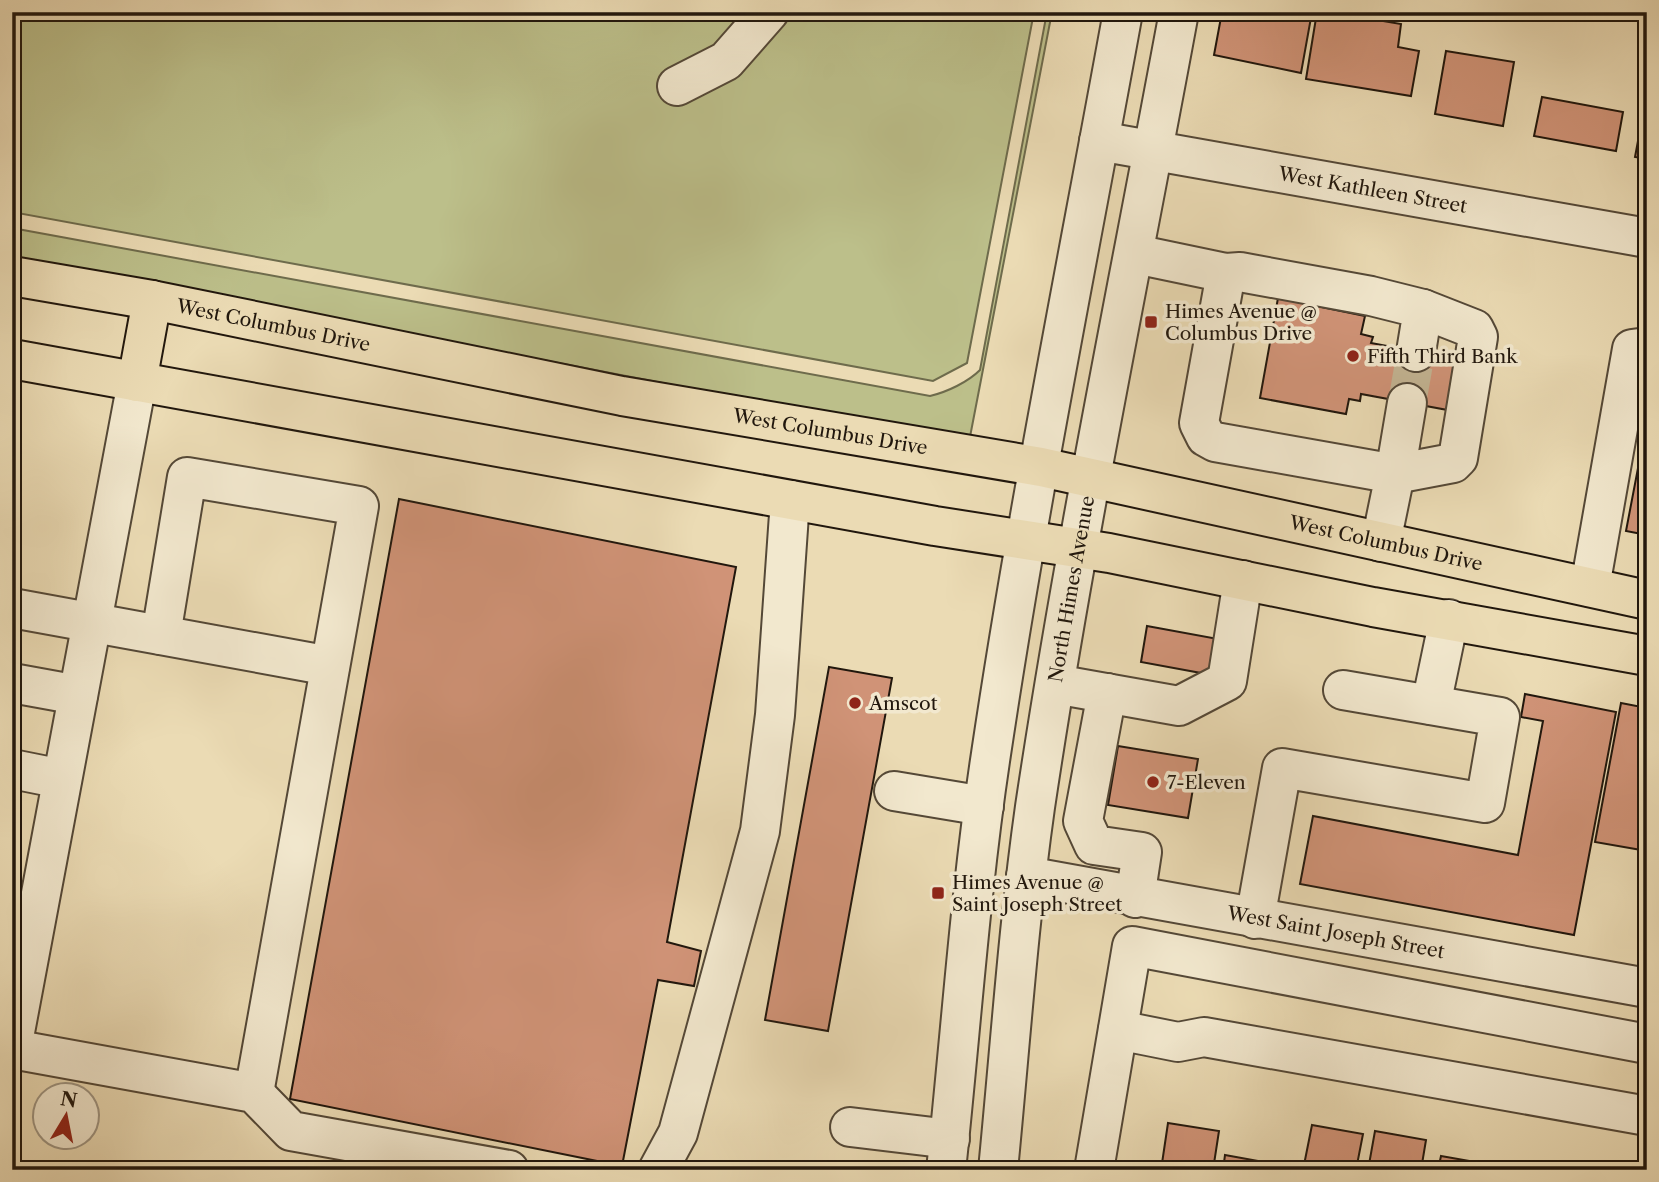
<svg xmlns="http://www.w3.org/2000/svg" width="1659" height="1182" font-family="'Libre Caslon Text',serif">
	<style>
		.green { fill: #bcbf8a; stroke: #6e6b4c; stroke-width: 2 }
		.building { fill: #d09377; stroke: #21170d; stroke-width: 2 }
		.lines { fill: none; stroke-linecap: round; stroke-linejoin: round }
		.minor-tunnel { stroke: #c3b493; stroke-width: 38; stroke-dasharray: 38 19; stroke-linecap: butt }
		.minor-casing { stroke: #544837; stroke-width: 42 }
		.major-casing { stroke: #21170d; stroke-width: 42 }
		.minor { stroke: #f2e8ce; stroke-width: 38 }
		.major { stroke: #ebdbb4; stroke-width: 38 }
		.poi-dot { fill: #8f2418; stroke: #f2e8ce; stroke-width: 2.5 }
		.labels { text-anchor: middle; stroke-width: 7; stroke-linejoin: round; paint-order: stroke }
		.street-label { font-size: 19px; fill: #21170d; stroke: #f2e8ce }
		.poi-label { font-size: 19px; fill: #21170d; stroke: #f2e8ce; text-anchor: start }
	</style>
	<rect width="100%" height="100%" fill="#ebdbb4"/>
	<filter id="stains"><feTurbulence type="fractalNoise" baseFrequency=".00286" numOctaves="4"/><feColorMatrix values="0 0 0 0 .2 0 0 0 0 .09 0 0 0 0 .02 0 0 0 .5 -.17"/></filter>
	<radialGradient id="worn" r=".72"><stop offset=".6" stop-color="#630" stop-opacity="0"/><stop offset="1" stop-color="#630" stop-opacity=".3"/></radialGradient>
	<!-- green -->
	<path class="green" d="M12 12H1034L967 363 933 381 12 212Z
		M1047 12H1052L969 442 12 258V228L930 396C947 392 968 382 980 370Z"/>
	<!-- building -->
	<path class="building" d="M1222 12H1312L1301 73 1214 55Z
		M1317 12H1360L1359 17 1401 24 1398 47 1419 51 1411 96 1306 79Z
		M1446 51 1514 62 1503 126 1435 114Z
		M1647 93V159L1635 157Z
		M1542 97 1623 112 1616 151 1534 136Z
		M1278 298 1365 316 1361 334 1373 337 1371 343 1462 360 1453 411 1361 394 1360 401 1349 399 1346 414 1260 398Z
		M1647 421V535L1626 531Z
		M399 499 736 567 667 942 701 951 694 986 658 980 622 1166 290 1099Z
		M1147 626 1218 639 1212 675 1141 662Z
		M829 667 892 678 828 1031 765 1020Z
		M1525 694 1616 712 1574 935 1300 884 1313 816 1518 855 1543 721 1521 717Z
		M1621 703 1647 708V851L1595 842Z
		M1118 746 1198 759 1188 818 1108 805Z
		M1168 1123 1219 1131 1213 1170H1161Z
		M1312 1125 1363 1134 1356 1170H1303Z
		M1375 1131 1426 1140 1421 1170H1368Z
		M1225 1155 1286 1166V1170H1223Z
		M1441 1156 1498 1166 1497 1170H1438Z"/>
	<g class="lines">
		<!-- minor-tunnel -->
		<path class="minor-tunnel" d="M1407 403 1416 352"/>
		<defs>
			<g id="minor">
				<path d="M677 86 726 61 769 12"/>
				<path id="s1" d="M1099 141 1647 238"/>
				<path d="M1135 254 1226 273 1199 423 1206 437 1215 442 1395 474 1381 542"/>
				<path d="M1226 273 1240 272 1371 296 1423 309 1416 352"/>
				<path d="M1407 403 1395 474 1453 463 1458 458 1478 337 1474 329 1423 309"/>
				<path d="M1590 587 1632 349 1647 347"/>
				<path d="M12 608 330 666"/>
				<path d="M161 635 187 477 359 506 254 1093"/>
				<path d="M12 683 78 695"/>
				<path d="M1055 684 1179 706 1227 681 1243 580"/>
				<path d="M1107 693 1083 821 1094 845 1142 852 1135 898"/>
				<path d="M1431 705 1449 619"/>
				<path d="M12 769 62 779"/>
				<path d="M894 791 984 806"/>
				<path id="s2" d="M1026 876 1647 988"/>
				<path d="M1255 919 1282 768 1485 803 1500 717 1343 690"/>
				<path d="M1118 1030 1178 1042 1204 1037 1647 1116"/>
				<path d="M12 1048 137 382"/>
				<path d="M12 1049 254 1093 291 1131 509 1170"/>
				<path d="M850 1127 950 1139"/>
				<path d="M658 1170 678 1133 760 831 775 715 790 500"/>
				<path d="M946 1170C961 1031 970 892 991 754 1028 506 1078 259 1123 12"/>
				<path id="s3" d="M998 1170C1010 1049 1018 927 1035 807 1075 540 1130 277 1179 12"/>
				<path d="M1094 1170 1132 946 1647 1044"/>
			</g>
			<g id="major">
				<path id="s4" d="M12 276 152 300 622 396 1041 467 1647 600"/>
				<path d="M12 359 935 526 1109 553 1373 607 1647 656"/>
				<path d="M137 382 152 300"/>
			</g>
		</defs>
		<!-- minor casing -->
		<use href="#minor" class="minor-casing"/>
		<!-- major casing -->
		<use href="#major" class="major-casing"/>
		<!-- minor -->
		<use href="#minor" class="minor"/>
		<!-- major -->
		<use href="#major" class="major"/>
	</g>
	<!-- markers -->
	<g class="poi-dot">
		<rect x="1144" y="315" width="14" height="14" rx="3.5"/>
		<circle cx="1353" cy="356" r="7"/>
		<circle cx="855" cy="703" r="7"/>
		<circle cx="1153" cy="782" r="7"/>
		<rect x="931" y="886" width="14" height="14" rx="3.5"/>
	</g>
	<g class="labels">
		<!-- street labels -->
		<g class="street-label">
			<text dy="7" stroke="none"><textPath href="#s1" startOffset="278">West Kathleen Street</textPath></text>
			<text dy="7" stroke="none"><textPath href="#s4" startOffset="266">West Columbus Drive</textPath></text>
			<text dy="7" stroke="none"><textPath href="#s4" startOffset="833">West Columbus Drive</textPath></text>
			<text dy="7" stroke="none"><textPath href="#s4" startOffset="1400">West Columbus Drive</textPath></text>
			<text dy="7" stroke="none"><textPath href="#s3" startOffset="586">North Himes Avenue</textPath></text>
			<text dy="7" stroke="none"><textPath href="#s2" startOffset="315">West Saint Joseph Street</textPath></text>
		</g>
		<!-- poi labels -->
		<g class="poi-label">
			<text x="1165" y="318">Himes Avenue @<tspan x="1165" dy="22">Columbus Drive</tspan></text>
			<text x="1367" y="363">Fifth Third Bank</text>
			<text x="869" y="710">Amscot</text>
			<text x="1167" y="789">7-Eleven</text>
			<text x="952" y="889">Himes Avenue @<tspan x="952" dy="22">Saint Joseph Street</tspan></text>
		</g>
	</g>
	<!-- margin -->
	<rect width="1659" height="1182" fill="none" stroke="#ebdbb4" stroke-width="42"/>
	<rect x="14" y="14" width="1631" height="1154" fill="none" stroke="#21170d" stroke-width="3.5"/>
	<rect x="21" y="21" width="1617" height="1140" fill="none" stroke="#21170d" stroke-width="2"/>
	<!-- north arrow -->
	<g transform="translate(66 1116) rotate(10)"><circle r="33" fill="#f2e8ce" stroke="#9e9481" stroke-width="2"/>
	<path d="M0-5L12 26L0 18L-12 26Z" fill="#8f2418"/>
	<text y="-10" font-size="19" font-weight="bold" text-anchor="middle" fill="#21170d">N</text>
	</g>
	<rect width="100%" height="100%" filter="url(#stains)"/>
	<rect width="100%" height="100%" fill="url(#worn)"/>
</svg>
